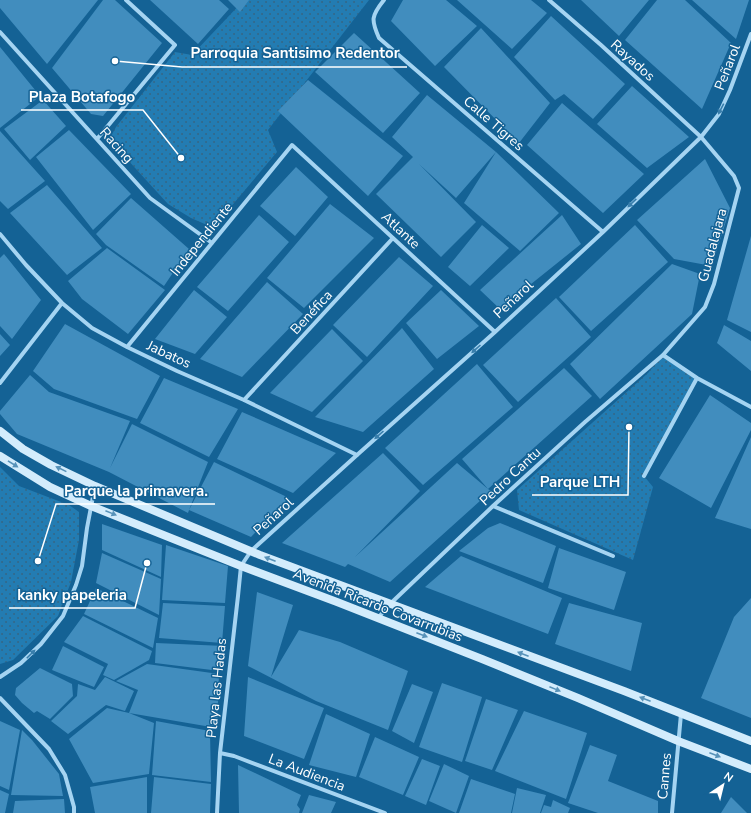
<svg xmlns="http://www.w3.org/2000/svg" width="751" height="813" font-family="'Nunito Sans',sans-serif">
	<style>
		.green { fill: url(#green-dots) }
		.building { fill: #418dbe }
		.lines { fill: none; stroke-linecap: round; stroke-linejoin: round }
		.street { stroke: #a5d4f2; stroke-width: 4 }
		.secondary { stroke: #d3ecfc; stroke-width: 8 }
		.oneway { fill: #387eac }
		.oneway2 { fill: #5792b9 }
		.labels { text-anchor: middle; stroke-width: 3; stroke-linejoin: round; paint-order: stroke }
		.street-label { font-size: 14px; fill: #fff; stroke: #146295 }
		.leader { fill: none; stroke: #fff; stroke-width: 1.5 }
		.callout-dot { fill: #fff; stroke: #146295; stroke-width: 1.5 }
		.callout-label { font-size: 15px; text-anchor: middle; font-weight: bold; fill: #fff; stroke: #146295; stroke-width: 3; stroke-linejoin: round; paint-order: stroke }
	</style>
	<defs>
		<pattern id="green-dots" width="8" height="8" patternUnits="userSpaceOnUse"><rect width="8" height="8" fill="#237cb2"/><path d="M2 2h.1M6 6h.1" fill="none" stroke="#356684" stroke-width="1.8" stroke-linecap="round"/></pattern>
	</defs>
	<rect width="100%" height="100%" fill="#146295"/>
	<!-- green -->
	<path class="green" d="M244 0H369L268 130 277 152 218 222 207 225 191 218 168 204 115 146 110 138 116 127 175 52 192 55Z
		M663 355 697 378 644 476 653 487 633 560 519 510 517 490 648 373Z
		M0 467 19 486 69 505 79 512V540L71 582 58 616 13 660 0 664Z"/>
	<!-- building -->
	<path class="building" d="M0 0H98L47 64 0 8Z
		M103 0H115L162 43 103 116 91 114 52 68Z
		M150 0H219L229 9 198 44Z
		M228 0H249L240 12Z
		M403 0H446L477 26 435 66 391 21Z
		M457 0H531L547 13 512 49Z
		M581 0H649L619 36Z
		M657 0H685L731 43 702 109 625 40Z
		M692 0H749L736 39Z
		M551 16 625 84 593 119 564 94 555 100 514 57Z
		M481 28 550 103 519 143 444 67Z
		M354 33 420 93 383 133 315 72Z
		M0 47 40 96 0 128Z
		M308 80 403 156 368 196 278 111Z
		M632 86 689 137 647 168 597 124Z
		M427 95 496 152 559 213 520 251 464 203 496 152 456 198 419 164 476 222 441 257 376 194 413 157 392 137Z
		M43 100 66 126 30 160 4 129Z
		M562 103 644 174 603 213 527 145Z
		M69 130 131 194 93 230 36 157Z
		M0 131 45 181 8 209 0 201Z
		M705 159 730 208 712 266 674 259 637 220Z
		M296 167 328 197 295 236 260 206Z
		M47 185 102 248 67 275 10 213Z
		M131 198 189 249 164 286 106 245 96 234Z
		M330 204 374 238 304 308 267 278Z
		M259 215 289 242 228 311 197 287Z
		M562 215 581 244 500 309 480 290Z
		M482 225 509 248 470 286 448 267Z
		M635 225 668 262 591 331 559 297Z
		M751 236V332L727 320Z
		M107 248 165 290 128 334 82 299 68 281Z
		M4 254 41 300 12 339 0 326V258Z
		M399 257 433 286 367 357 333 325Z
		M672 264 700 274 692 314 600 399 570 364Z
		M267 282 303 314 242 377 200 359Z
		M194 290 227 317 195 354 155 339Z
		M441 290 479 326 437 359 406 323Z
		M556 298 591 337 518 402 483 365Z
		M65 324 160 376 137 419 54 389 33 371Z
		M724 325 751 341V371L717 343Z
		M402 328 434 369 363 432 315 417Z
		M332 329 363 361 312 412 270 393Z
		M0 334 10 345 0 356Z
		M477 364 513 407 423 485 385 448Z
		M564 368 592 396 488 489 491 491 390 582 348 564 345 567 282 543 383 453 420 491 355 557 457 463 488 489 462 459Z
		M30 375 49 392 130 421 110 468 132 424 208 462 189 510 214 462 289 498 251 537 189 510 188 513 109 472 17 434 0 414V411Z
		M164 378 238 409 209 457 140 423Z
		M710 395 751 423V430L711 508 659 478Z
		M242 412 336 453 293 493 217 459Z
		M751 437V529L715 518Z
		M500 523 556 546 543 583 459 551 488 528Z
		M102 524 162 545 161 577 102 550Z
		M166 545 228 566 225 603 162 600Z
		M559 548 626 572 614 610 548 588Z
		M102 553 161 579 159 615 96 583Z
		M461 556 562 598 548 634 425 587Z
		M96 588 158 618 153 648 84 614Z
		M257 592 293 605 271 677 299 630 340 642 408 671 388 730 316 701 248 666Z
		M751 598V718L701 698 734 617Z
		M163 603 225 606 222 643 159 638Z
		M569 603 642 623 631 671 555 644Z
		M83 616 152 651 149 660 114 680 103 675 108 664 64 642Z
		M156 643 224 646 220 671 155 663Z
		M63 646 104 667 94 687 52 670Z
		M147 664 219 674 217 728 129 713 138 690 116 681Z
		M40 668 72 684 73 696 50 719 37 711 34 713 22 703 15 695 16 688Z
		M105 677 134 691 125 711 106 705 68 734 51 721 77 696 78 684 95 690Z
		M248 677 324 708 304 759 244 736Z
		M442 683 482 697 462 762 419 747Z
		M412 684 433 692 414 743 392 731Z
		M486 699 518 710 492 770 465 761Z
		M107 708 129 713 154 723 149 774 93 783 69 739Z
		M524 711 587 733 566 799 495 771Z
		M326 714 370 734 356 777 309 765Z
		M0 721 20 730 9 790 0 786Z
		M156 721 210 731 211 782 152 775Z
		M22 730 32 740 59 774 63 796 11 795Z
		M375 737 419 757 403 795 359 777Z
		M590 745 617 755 608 781 658 801V813H598L568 803Z
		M422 759 440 766 426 805 405 796Z
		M444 764 469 776 456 813 429 801Z
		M238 765 301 795 297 805 300 809 299 813H239Z
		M147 777V813H95L90 787Z
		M154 777 211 784 210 813H151Z
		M471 779 515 794 511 813H459Z
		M517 788 546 795 540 813H512Z
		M0 790 9 794 5 813H0Z
		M309 795 336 802 331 813H302Z
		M731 797 747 813H721Z
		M64 799 65 813H13L15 801Z
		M553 800 570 808 568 813H541L544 805 551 807Z"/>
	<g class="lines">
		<!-- street -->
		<path class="street" d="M384 0C371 16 371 20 379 38L603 232
			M0 32 150 198 212 243
			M97 139 175 45 126 0
			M0 234 26 265 62 303 92 328 127 347 177 371 244 400 357 455
			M127 347 292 145 495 332
			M663 355 697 378 751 407
			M0 383 62 303
			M244 400 393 238
			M644 476 697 378
			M493 506 613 556
			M378 618 390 604 493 506 585 422 663 355 705 307 714 284 739 188 734 176 701 137 601 45 549 0
			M0 677 21 663 41 644 63 616 76 585 82 566 87 528 95 486
			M0 698 49 749 65 775 74 807V813
			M220 753 234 756 385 813
			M217 813 220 753 238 596 241 566 251 551 357 455 495 332 603 232 701 137 719 114 730 90 751 34
			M672 813 681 714"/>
		<!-- secondary -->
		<path class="secondary" d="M0 431 23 449 51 465 95 486 260 555 624 691 751 741
			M0 456 50 487 91 506 241 566 337 602 482 659 578 698 678 741 751 769"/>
	</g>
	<!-- one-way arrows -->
	<defs><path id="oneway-solid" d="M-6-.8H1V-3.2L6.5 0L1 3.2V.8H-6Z"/></defs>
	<g class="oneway">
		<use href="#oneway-solid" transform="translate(721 109) rotate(117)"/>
		<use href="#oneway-solid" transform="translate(632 203) rotate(136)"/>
		<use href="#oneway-solid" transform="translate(476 349) rotate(138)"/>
		<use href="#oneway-solid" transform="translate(379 435) rotate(138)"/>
		<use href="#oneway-solid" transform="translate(31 654) rotate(-45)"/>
	</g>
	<g class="oneway2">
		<use href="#oneway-solid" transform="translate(13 464) rotate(32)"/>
		<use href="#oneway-solid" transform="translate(61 469) rotate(-154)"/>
		<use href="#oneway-solid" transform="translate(111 513) rotate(22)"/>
		<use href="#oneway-solid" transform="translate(270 559) rotate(-159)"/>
		<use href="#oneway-solid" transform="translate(422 635) rotate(21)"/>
		<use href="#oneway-solid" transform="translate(523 654) rotate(-159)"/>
		<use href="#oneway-solid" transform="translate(555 689) rotate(22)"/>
		<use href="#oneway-solid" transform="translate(645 699) rotate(-159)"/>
		<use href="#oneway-solid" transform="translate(715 755) rotate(21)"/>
	</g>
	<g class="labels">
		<!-- street labels -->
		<g class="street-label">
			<text transform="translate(633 60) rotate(42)" y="5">Rayados</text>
			<text transform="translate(727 67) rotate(-69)" y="5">Peñarol</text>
			<text transform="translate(494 123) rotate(41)" y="5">Calle Tigres</text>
			<text transform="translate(117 145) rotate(48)" y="5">Racing</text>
			<text transform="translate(401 230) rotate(43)" y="5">Atlante</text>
			<text transform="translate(201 239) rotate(-51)" y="5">Independiente</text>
			<text transform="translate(712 245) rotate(-75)" y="5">Guadalajara</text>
			<text transform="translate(513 299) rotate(-43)" y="5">Peñarol</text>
			<text transform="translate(311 312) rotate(-47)" y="5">Benéfica</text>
			<text transform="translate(169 354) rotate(25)" y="5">Jabatos</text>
			<text transform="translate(510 476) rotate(-43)" y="5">Pedro Cantu</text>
			<text transform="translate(273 516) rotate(-42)" y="5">Peñarol</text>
			<text transform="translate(378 605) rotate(21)" y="5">Avenida Ricardo Covarrubias</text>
			<text transform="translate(216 688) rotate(-84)" y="5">Playa las Hadas</text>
			<text transform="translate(307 772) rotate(21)" y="5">La Audiencia</text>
			<text transform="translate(664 776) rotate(-85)" y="5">Cannes</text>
		</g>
	</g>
	<!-- callouts -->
	<path class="leader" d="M115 61L182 67H407M181 158L143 110H21M629 427L628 495H532M38 561L56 504H215M147 563L135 608H9"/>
	<g class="callout-dot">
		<circle cx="115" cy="61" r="4"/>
		<circle cx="181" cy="158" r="4"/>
		<circle cx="629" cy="427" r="4"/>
		<circle cx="38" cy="561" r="4"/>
		<circle cx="147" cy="563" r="4"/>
	</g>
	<g class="callout-label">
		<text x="295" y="58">Parroquia Santisimo Redentor</text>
		<text x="82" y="102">Plaza Botafogo</text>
		<text x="580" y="487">Parque LTH</text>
		<text x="136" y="496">Parque la primavera.</text>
		<text x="72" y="600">kanky papeleria</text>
	</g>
	<!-- north arrow -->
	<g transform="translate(723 785) rotate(35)" stroke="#146295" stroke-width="3" paint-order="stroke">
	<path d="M0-3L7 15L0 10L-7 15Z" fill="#ffffff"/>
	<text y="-6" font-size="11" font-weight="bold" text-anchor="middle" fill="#ffffff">N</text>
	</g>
</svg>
